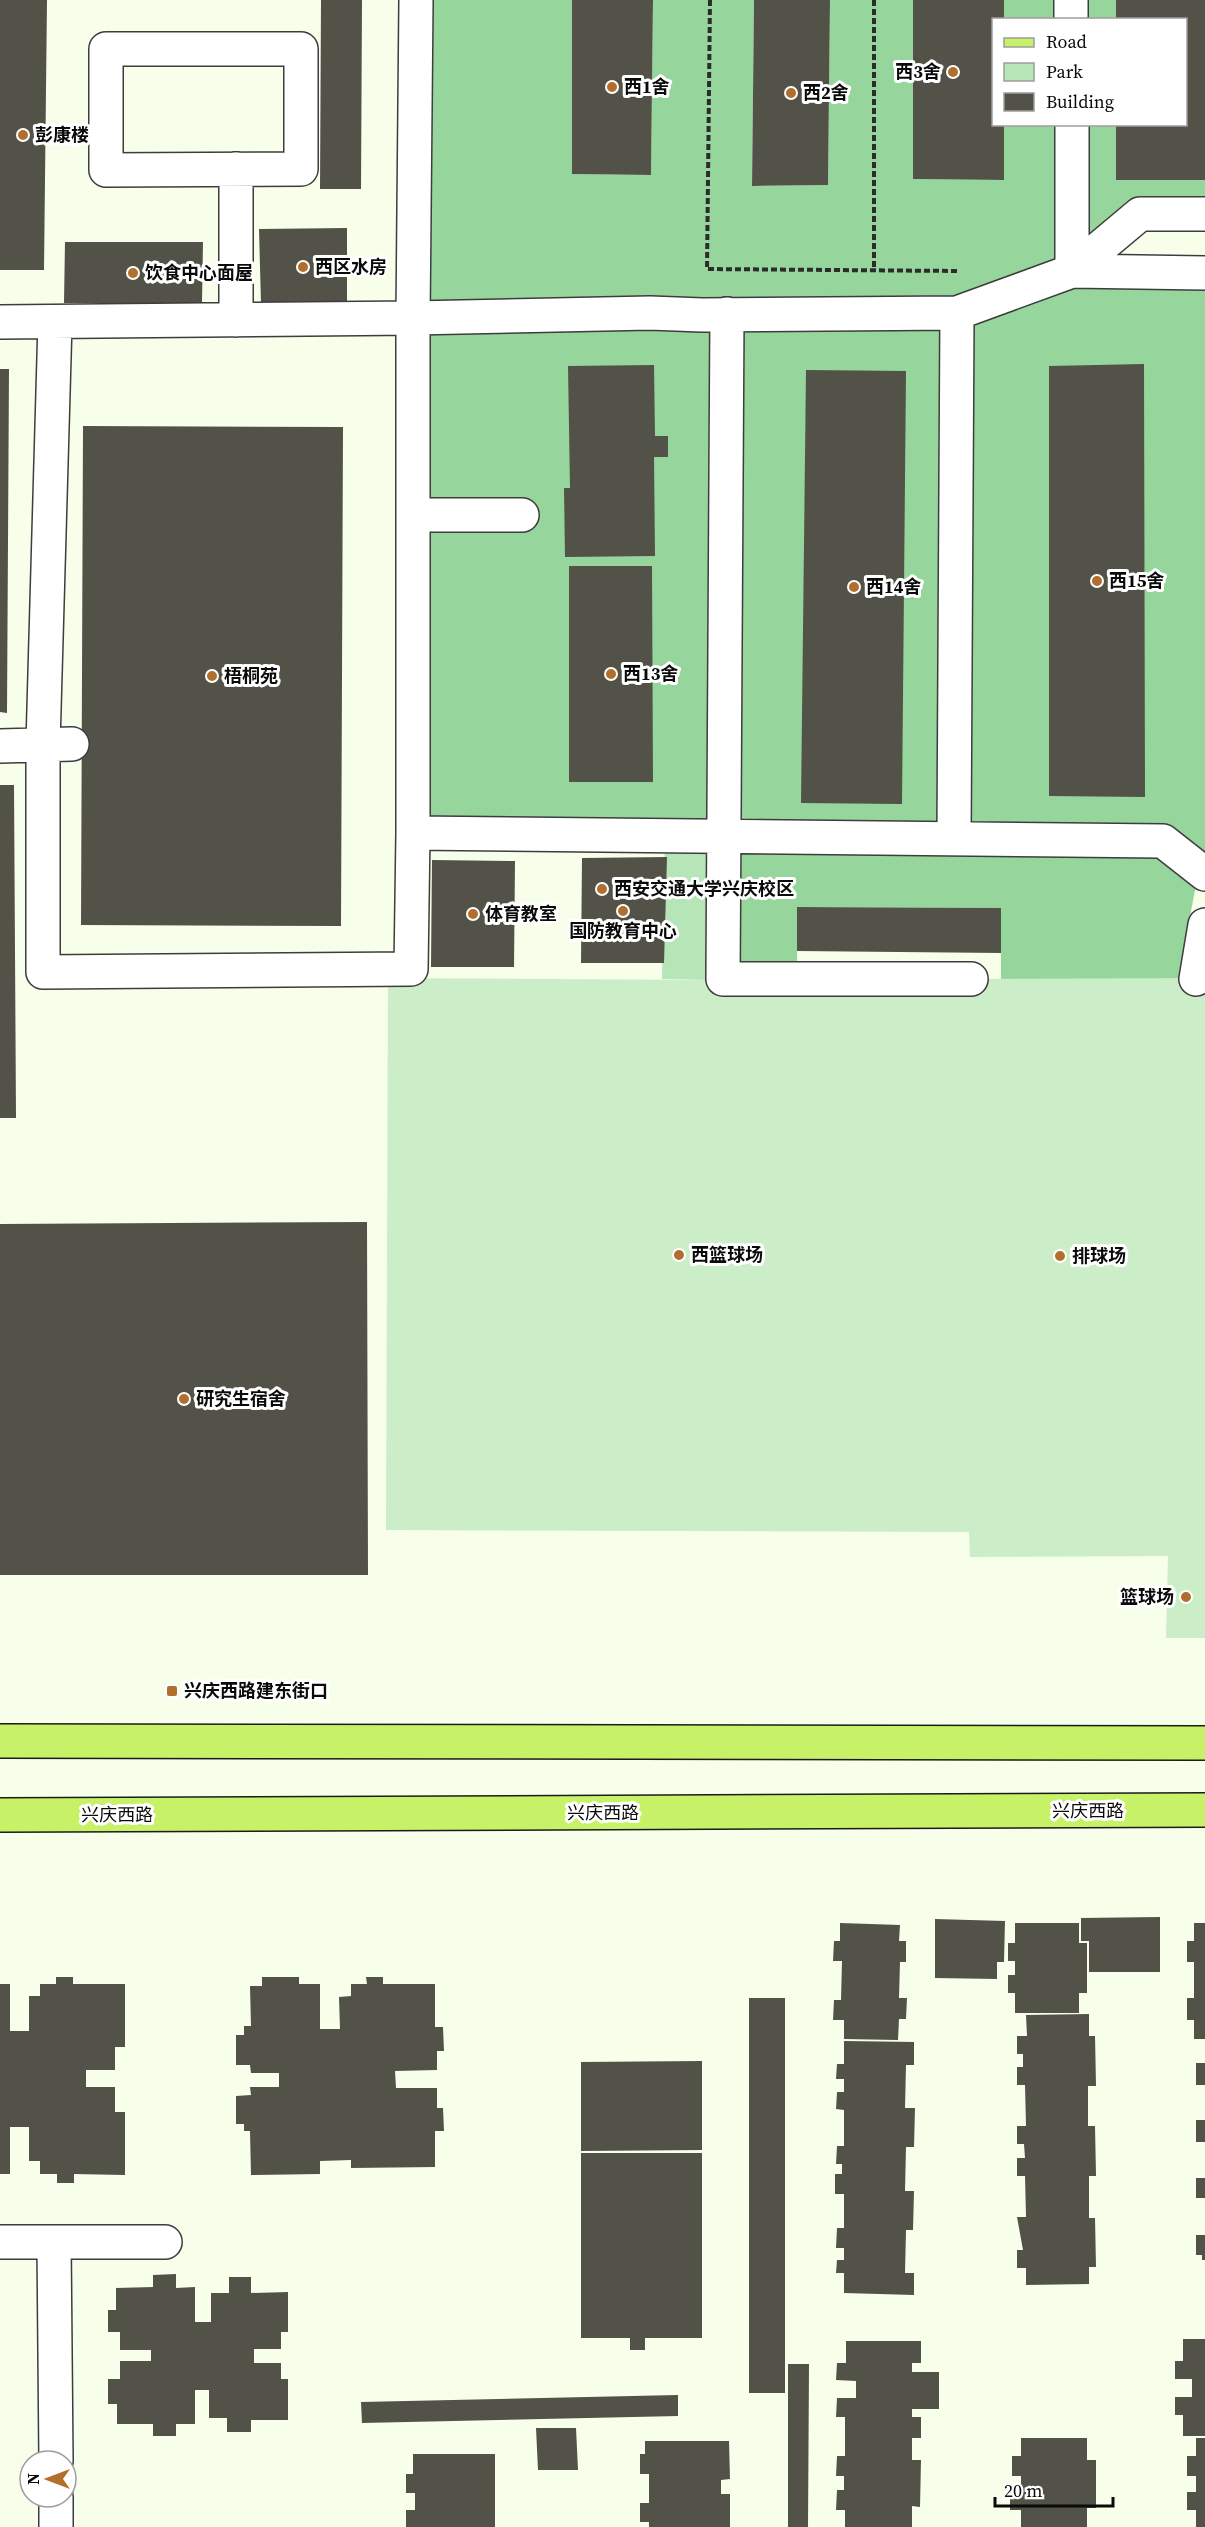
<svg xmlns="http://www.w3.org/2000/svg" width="1205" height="2527" font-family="'Source Serif 4','Noto Sans SC',serif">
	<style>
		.green { fill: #b6e5b7 }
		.forest { fill: #96d59c }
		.pitch { fill: #cbedc7 }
		.building { fill: #525248 }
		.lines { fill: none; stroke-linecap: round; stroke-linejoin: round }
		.minor-casing { stroke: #3d3d3d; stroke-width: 36 }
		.major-casing { stroke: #1b1b1b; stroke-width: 36 }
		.path { stroke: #2c2c2c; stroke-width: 4; stroke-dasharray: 6 3; stroke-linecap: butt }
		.minor { stroke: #fff; stroke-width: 33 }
		.major { stroke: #c7f166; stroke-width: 33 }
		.poi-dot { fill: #b16e2c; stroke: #fff; stroke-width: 2 }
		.labels { text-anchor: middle; stroke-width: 6; stroke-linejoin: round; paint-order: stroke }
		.poi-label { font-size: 18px; font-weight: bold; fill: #0a0a0a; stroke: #fff; text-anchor: start }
		.street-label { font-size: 18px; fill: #0a0a0a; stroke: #fff }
	</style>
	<rect width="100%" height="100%" fill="#f7fee9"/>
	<!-- green -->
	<path class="green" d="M665 835 713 836 711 980 662 979Z"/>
	<!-- forest -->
	<path class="forest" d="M416 0H572V174L651 175 653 0H754L752 186 828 185 830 0H913V179L1004 180V125L1186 124V20L1004 19V0H1205V214H1140L1073 270 1205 273V874L1162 841 413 833Z
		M737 847 1159 855 1196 885 1178 979H1001V908L798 907 797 962H735Z"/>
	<!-- pitch -->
	<path class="pitch" d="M388 978 711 980 1205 978V1638H1166L1168 1556 970 1557 969 1532 386 1530Z"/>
	<!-- building -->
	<path class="building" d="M0 0H47L44 270H0Z
		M321 0H362L361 189H320Z
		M572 0H653L651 175 572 174Z
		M754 0H830L828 185 752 186Z
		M913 0H1004V20H994V124H1004V180L913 179Z
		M1116 0H1205V180H1116V124H1186V20H1116Z
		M347 228V304H261L259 229Z
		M65 242H203L202 303H64Z
		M1144 364 1145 797 1049 796V366Z
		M654 365 655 436H668V457H654L655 556 565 557 564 488H570L568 366Z
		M0 369H9L7 713 0 712Z
		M806 370 906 371 902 804 801 803Z
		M83 426 343 427 341 926 81 925Z
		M569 566H652L653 782H569Z
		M0 785H14L16 1118H0Z
		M667 857 664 963H581L582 858Z
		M432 860 515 861 514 967H431Z
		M797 907 1001 908V953L797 951Z
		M367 1222 368 1575H0V1224Z
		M1160 1917V1972H1089V1941H1081V1918Z
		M935 1919 1005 1921 1004 1962H997V1979L935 1978Z
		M840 1923 900 1925 899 1941H906V1962H900L899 1998H907L906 2019H899L898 2040 844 2039V2020H833L834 2000H841L842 1961H833L834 1941H840Z
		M1015 1923H1079V1943H1087V1993H1079V2013H1015V1993H1008V1975H1015V1961H1008V1943H1015Z
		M1194 1923H1205V2039H1194V2020H1187V1998H1194V1962H1187V1941H1194Z
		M56 1977H73V1984H125V2047H115V2070H86V2087H115V2112H125V2175L74 2174V2183H57V2174H40V2161H29V2127H10V2174H0V1984H10V2031H29V1996H40V1984H56Z
		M262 1977H299V1984H320V2029H340L339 1997 351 1996V1984H367L366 1977H383V1984H435V2027H443L444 2051H437V2070L395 2071 396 2088H437V2108H443L444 2131H435V2167L351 2168V2160L320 2161V2174L251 2175 250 2131H244V2124H236V2096L251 2095 250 2087H279V2073H251L250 2065H236V2035H244V2026H251L250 1986H262Z
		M749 1998H785V2393H749Z
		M1089 2014V2036H1095L1096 2086H1088V2126H1095L1096 2176H1089V2218H1095L1096 2267H1089V2284L1026 2285V2268H1017V2250H1023L1017 2217H1026L1025 2176H1017V2158H1025L1024 2144H1017V2126H1026L1025 2085H1017V2067H1023V2054H1017V2036H1027L1026 2015Z
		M844 2041 914 2042V2065H906L905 2108H915L914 2147H906L905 2191H914L913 2230H906L905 2273H914V2295L844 2293V2273H836L837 2260H844V2248H836L837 2228H844V2194H835V2174H842V2164H836L837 2146H844V2110L836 2109 837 2092H844V2079H836L837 2064H844Z
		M702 2061V2150L581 2151V2062Z
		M1196 2063H1205V2085H1196Z
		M1196 2120H1205V2142H1196Z
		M581 2153H702V2338H645V2350H630V2338H581Z
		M1196 2178H1205V2198H1196Z
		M1196 2235H1205V2260H1202V2255H1196Z
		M176 2274V2288L195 2287V2322H211V2293H229V2277H251V2293L288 2292V2332H281V2349H254V2363H281V2379H288V2420H251V2432H227V2418H209V2390H195V2424H176V2436H153V2424H117V2404H108V2379H120V2361H151V2350H120V2332H108V2310H116V2288L153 2287V2275Z
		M1183 2339H1205V2436H1183V2415H1175V2397H1192V2379H1175V2361H1183Z
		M846 2341H921V2363H912V2372H939V2409H912V2417H921V2438H912V2460H921L920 2507 912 2506V2527H845V2510H836L837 2490H844V2476H836L837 2456H845V2417H836L837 2398H856V2381L836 2380 837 2363H846Z
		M788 2364H809L808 2527H788Z
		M678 2395V2416L362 2423 361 2402Z
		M536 2428H576L578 2470H538Z
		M1021 2438H1087V2460H1096V2508H1087V2527H1021V2510H1010V2492H1021V2476H1012V2456H1021Z
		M1196 2438H1205V2527H1196V2510H1187V2492H1196V2476H1187V2456H1196Z
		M645 2441H729L730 2479 721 2480V2494H730V2527H649V2522H640V2503H649V2474H640V2454H645Z
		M413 2454H495V2527H406V2510H415V2493H406V2474H413Z"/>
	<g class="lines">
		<defs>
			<path id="minor" d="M416 0 413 318V833L1163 841 1205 874
				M1071 0V20
				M106 49H301V169L106 170Z
				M1072 124V271
				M236 169V320
				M1072 271 1140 214H1205
				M727 314 723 979H971
				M0 322 413 318 650 313 702 315 957 313 1072 271 1205 273
				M55 322 43 744V972L411 969 413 833
				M413 515H522
				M0 746 72 744
				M954 839 957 313
				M1196 979 1205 925
				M0 2242H165
				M54 2242 56 2461
				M56 2497V2527"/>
			<path id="major" d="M0 1741 1205 1743
				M0 1815 1205 1810"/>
		</defs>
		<!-- minor casing -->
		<use href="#minor" class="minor-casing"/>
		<!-- major casing -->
		<use href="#major" class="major-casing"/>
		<!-- path -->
		<path class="path" d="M710 0 707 269 959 271
			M874 0V270"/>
		<!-- minor -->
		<use href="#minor" class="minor"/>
		<!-- major -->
		<use href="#major" class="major"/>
	</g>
	<!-- markers -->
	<g class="poi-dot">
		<circle cx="953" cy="72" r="6"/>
		<circle cx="612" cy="87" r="6"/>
		<circle cx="791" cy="93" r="6"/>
		<circle cx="23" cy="135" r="6"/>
		<circle cx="303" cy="267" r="6"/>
		<circle cx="133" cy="273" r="6"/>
		<circle cx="1097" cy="581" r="6"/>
		<circle cx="854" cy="587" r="6"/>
		<circle cx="611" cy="674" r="6"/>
		<circle cx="212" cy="676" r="6"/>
		<circle cx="602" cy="889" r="6"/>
		<circle cx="623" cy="911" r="6"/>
		<circle cx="473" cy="914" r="6"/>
		<circle cx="679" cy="1255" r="6"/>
		<circle cx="1060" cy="1256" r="6"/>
		<circle cx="184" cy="1399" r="6"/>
		<circle cx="1186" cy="1597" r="6"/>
		<rect x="166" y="1685" width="12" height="12" rx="3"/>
	</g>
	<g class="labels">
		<!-- poi labels -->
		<g class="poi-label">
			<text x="941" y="78" text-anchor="end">西3舍</text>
			<text x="624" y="93">西1舍</text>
			<text x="803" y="99">西2舍</text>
			<text x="35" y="141">彭康楼</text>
			<text x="315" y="273">西区水房</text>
			<text x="145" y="279">饮食中心面屋</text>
			<text x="1109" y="587">西15舍</text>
			<text x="866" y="593">西14舍</text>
			<text x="623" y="680">西13舍</text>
			<text x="224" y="682">梧桐苑</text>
			<text x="614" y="895">西安交通大学兴庆校区</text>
			<text x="485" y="920">体育教室</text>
			<text x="623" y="937" text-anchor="middle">国防教育中心</text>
			<text x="691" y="1261">西篮球场</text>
			<text x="1072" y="1262">排球场</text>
			<text x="196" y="1405">研究生宿舍</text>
			<text x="1174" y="1603" text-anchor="end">篮球场</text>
			<text x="184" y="1697">兴庆西路建东街口</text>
		</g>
		<!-- street labels -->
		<g class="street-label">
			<text x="1088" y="1817">兴庆西路</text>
			<text x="603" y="1819">兴庆西路</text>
			<text x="117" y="1821">兴庆西路</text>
		</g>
	</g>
	<!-- legend -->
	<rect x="992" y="18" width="195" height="108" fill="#ffffff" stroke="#9d9d9d" stroke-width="1.5"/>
	<rect x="1004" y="38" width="30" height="9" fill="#c7f166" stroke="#9d9d9d" stroke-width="1.5"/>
	<text x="1046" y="48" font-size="18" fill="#0a0a0a">Road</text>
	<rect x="1004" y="63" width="30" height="18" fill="#b6e5b7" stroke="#9d9d9d" stroke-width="1.5"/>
	<text x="1046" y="78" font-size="18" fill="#0a0a0a">Park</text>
	<rect x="1004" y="93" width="30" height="18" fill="#525248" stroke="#9d9d9d" stroke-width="1.5"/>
	<text x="1046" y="108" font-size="18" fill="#0a0a0a">Building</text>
	<!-- north arrow -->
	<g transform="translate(48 2479) rotate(270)"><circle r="28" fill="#ffffff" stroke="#9d9d9d" stroke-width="1.5"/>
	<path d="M0-4.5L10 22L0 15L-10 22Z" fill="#b16e2c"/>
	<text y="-9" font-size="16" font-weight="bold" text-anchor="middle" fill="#0a0a0a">N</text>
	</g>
	<!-- scale -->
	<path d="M995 2497v9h118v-9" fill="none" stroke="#0a0a0a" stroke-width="3"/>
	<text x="1004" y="2497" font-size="18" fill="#0a0a0a" stroke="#ffffff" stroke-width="4.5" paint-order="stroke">20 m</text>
</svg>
